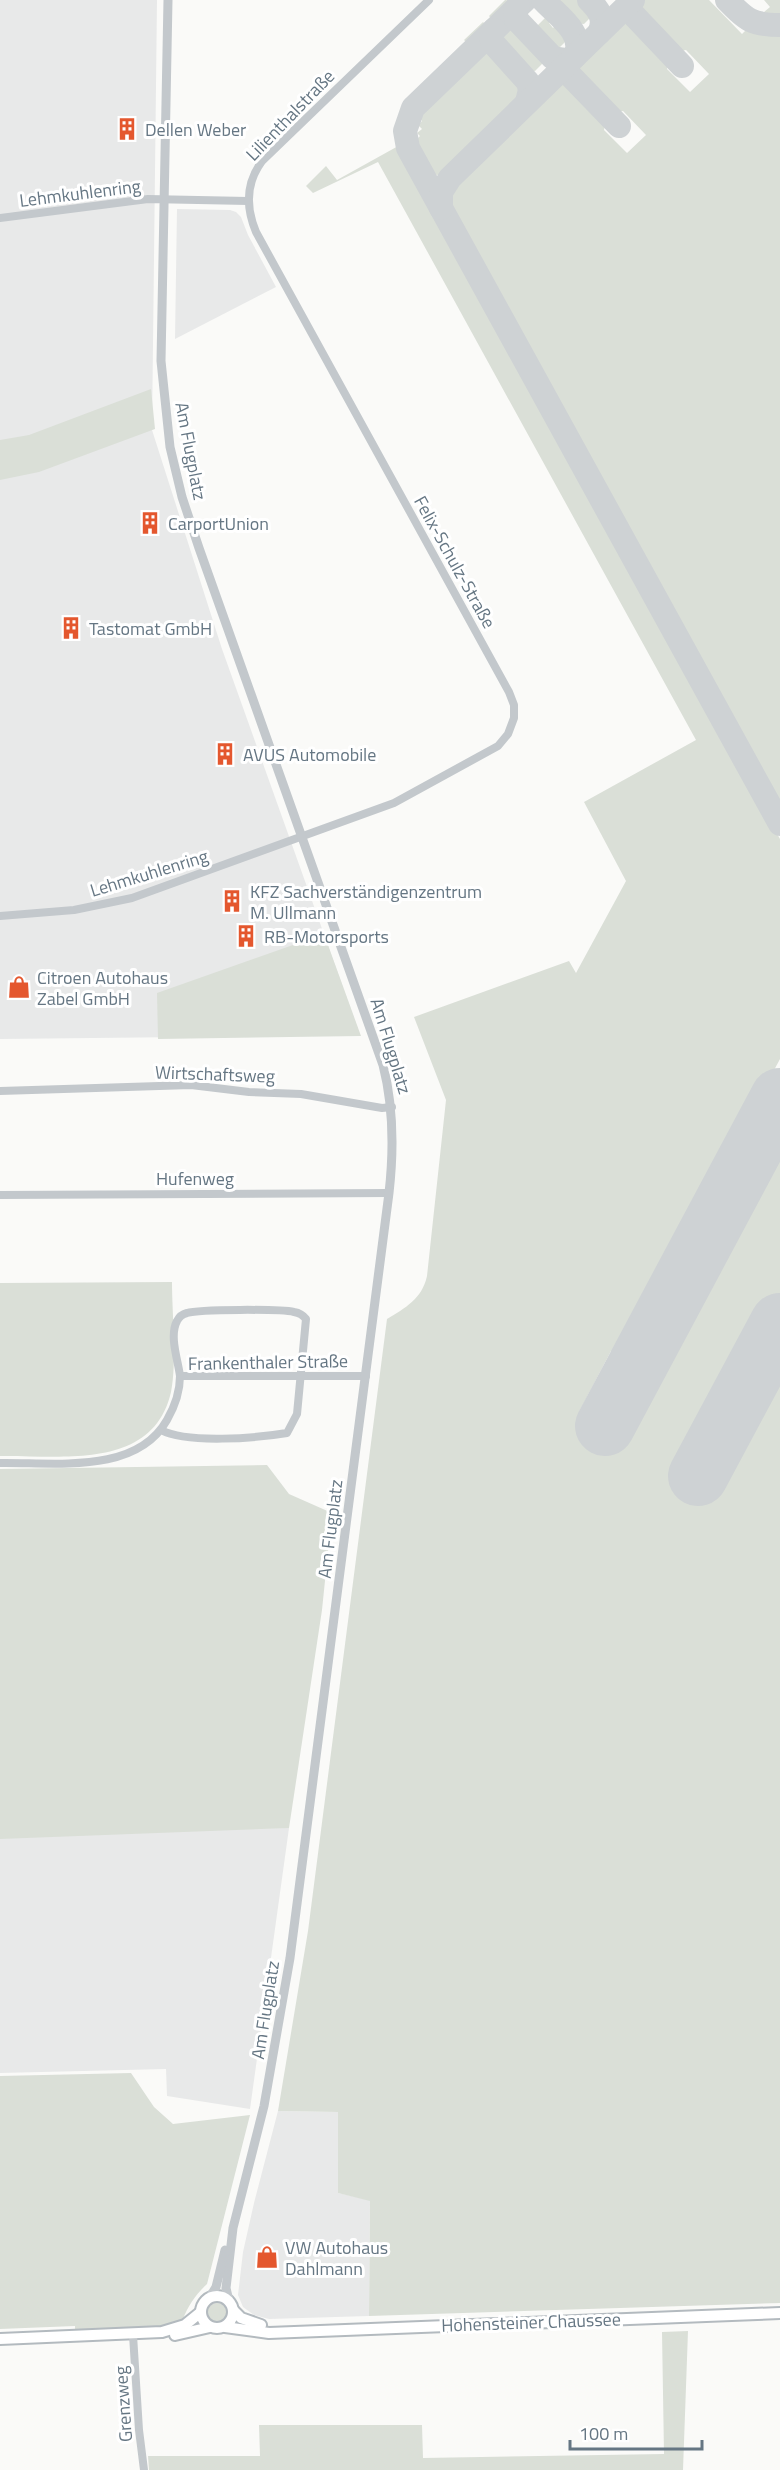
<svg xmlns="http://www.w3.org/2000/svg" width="780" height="2470" font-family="'Titillium Web',sans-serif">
	<rect width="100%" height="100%" fill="#fafaf8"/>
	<g fill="#e8e9e9">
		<polygon points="0,0 157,0 152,430 222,649 360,1035 0,1039"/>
		<polygon points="177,209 230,210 236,212 241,217 248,235 276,287 175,339"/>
		<polygon points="289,1828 250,2109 167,2096 166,2069 0,2073 0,1830"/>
		<polygon points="278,2111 338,2112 338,2193 370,2200 369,2316 269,2319 254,2315 243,2307 238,2295 243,2252 254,2203"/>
	</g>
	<g fill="#dadfd7">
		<polygon points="505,0 515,1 494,22 489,16"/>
		<polygon points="552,0 580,0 589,10 589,19 584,24 575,23"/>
		<polygon points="644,0 709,0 742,34 746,30 780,30 780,810 449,206 449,197 455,183 560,81 569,82 606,120 604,130 627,153 646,135 623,111 613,113 577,75 576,66 623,20 632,21 669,59 667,69 690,92 709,74 686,50 676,52 640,14 639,5"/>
		<polygon points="764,0 780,0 780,19 778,14 767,14 764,12 770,7"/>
		<polygon points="548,15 552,19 549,23 553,28 557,24 565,33 566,41 560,47 551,47 543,38 546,35 542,30 538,33 534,29"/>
		<polygon points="483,22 488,27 462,53 458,49 466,42 464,40"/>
		<polygon points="513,26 541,56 544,62 535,71 527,70 499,40 500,32 505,27"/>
		<path d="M489,49C502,63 524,78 520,98L445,173L437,175L430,173L415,150L420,148L416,140L420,136L417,133L422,129L418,125L422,121L419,117L422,114L419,110L481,50Z"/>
		<path d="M400,145L780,839V1059L621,1356L611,1351L579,1412L631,1439L659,1386L650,1381L780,1138V2303L369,2316L370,2201L338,2193V2112L278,2111L308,1931L387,1319C405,1308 422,1299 427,1276L446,1100L414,1017L569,961L576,973L626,881L584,802L696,740L378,162L313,193L306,186L326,166L337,180Z"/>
		<polygon points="151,389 155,429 39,472 0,480 0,440 29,435"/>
		<polygon points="324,934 361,1036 158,1039 157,993"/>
		<path d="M172,1282C172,1313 177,1363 171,1392C153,1471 61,1455 0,1456V1283Z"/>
		<polygon points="267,1465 289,1494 332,1513 322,1610 289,1828 0,1839 0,1469"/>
		<path d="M131,2073L154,2107L173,2124L250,2115L207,2284C196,2294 188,2306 183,2319L184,2322L171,2327L75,2332V2326L0,2329V2076Z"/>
		<circle cx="217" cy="2313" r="10"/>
		<polygon points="688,2331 683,2470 149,2470 148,2456 260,2456 259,2425 422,2425 423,2458 664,2454 662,2332"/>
	</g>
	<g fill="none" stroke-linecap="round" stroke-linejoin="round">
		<g stroke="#ced2d4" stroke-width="24">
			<polyline points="525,0 413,108 405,131 408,148 780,824"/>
			<path d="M543,0C557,15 586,34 575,56"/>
			<path d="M589,0C599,10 606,19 599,33"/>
			<path d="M727,0C746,20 752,25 780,25"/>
			<polyline points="518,6 515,12 516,19 553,58 566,60 574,57"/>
			<polyline points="626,7 682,66"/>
			<polyline points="494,30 491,35 492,42 528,82 530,90 527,102"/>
			<polyline points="563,68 619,126"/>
			<polyline points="441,208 441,192 450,178 633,0"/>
		</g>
		<g stroke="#ced2d4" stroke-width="60">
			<polyline points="605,1426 780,1098"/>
			<polyline points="698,1476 780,1323"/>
		</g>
		<g stroke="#b3babf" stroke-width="14">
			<g id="secondary">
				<circle cx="217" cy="2312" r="16"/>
				<polyline points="233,2310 241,2318 261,2325"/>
				<polyline points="225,2327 269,2333 780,2313"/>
				<polyline points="175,2335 210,2327"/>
				<polyline points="0,2339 162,2332 185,2325 201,2312"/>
			</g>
		</g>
		<g stroke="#c3c8cc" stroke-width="8">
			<polyline points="0,218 148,199 248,201"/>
			<path d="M0,916L74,910L132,898L394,803L498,746L508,734L514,718V705L509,692L256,232C246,208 245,184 262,161L429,0"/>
			<polyline points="0,1091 191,1085 249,1092 301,1094 382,1108 392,1107"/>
			<polyline points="0,1195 389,1193"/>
			<path d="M161,1430C187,1444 257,1438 287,1433L297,1414L306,1319C303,1315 300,1313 294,1312C281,1309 199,1309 187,1313C183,1314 179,1317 177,1321C169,1336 178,1360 180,1376"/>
			<path d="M0,1463C54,1462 136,1475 167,1420C175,1406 180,1392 180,1376H366"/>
			<polyline points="133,2335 139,2430 144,2470"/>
		</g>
		<g stroke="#c3c8cc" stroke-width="9">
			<path d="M168,0L161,361L170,447L182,497L199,548L383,1065C394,1108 394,1149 389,1193L290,1958L264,2106L233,2228L226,2288L229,2301"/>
			<polyline points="210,2297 216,2287 225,2250"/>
		</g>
		<use href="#secondary" stroke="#fff" stroke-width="10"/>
	</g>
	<defs>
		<g id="building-bare" transform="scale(1.8)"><path d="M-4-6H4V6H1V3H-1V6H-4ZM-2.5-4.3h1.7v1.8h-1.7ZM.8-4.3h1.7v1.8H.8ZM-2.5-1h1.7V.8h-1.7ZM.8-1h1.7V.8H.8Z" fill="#e4572e" stroke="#fff" stroke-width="2.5" paint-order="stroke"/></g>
		<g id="shop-bare" transform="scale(1.8)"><path d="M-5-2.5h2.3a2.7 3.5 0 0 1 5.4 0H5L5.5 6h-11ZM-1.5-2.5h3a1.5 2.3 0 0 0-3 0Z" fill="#e4572e" stroke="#fff" stroke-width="2.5" paint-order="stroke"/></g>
	</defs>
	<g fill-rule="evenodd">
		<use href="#building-bare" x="127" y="129"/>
		<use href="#building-bare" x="150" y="523"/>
		<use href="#building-bare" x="71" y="628"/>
		<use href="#building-bare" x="225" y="754"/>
		<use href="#building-bare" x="232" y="901"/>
		<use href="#building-bare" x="246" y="936"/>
		<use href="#shop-bare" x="19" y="987"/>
		<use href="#shop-bare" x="267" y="2257"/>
	</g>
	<g text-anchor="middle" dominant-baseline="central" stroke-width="6" stroke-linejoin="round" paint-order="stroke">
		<g font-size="18" fill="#657683" stroke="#fff">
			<text transform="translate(290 115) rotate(-46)">Lilienthalstraße</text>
			<text transform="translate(80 193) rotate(-7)">Lehmkuhlenring</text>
			<text transform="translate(191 451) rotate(79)">Am Flugplatz</text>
			<text transform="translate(455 562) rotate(61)">Felix-Schulz-Straße</text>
			<text transform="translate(149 873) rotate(-17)">Lehmkuhlenring</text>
			<text transform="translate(391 1046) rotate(73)">Am Flugplatz</text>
			<text transform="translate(215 1074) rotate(2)">Wirtschaftsweg</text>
			<text x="195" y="1178">Hufenweg</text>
			<text transform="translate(268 1362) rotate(-1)">Frankenthaler Straße</text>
			<text transform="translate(330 1529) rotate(-83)">Am Flugplatz</text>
			<text transform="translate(265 2010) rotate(-81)">Am Flugplatz</text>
			<text transform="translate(531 2322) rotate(-2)">Hohensteiner Chaussee</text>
			<text transform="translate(123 2404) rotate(-94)">Grenzweg</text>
		</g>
		<g font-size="18" fill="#657683" stroke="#fff" text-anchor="start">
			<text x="145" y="129">Dellen Weber</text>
			<text x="168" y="523">CarportUnion</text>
			<text x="89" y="628">Tastomat GmbH</text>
			<text x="243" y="754">AVUS Automobile</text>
			<text x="250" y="891">KFZ Sachverständigenzentrum<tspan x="250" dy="21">M. Ullmann</tspan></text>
			<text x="264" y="936">RB-Motorsports</text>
			<text x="37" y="977">Citroen Autohaus<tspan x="37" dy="21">Zabel GmbH</tspan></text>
			<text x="285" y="2247">VW Autohaus<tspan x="285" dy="21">Dahlmann</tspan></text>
		</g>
	</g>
	<path d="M570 2440v9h132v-9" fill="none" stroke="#657683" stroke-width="3"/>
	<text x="579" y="2440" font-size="18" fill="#657683" stroke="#ffffff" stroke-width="4.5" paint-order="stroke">100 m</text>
</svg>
